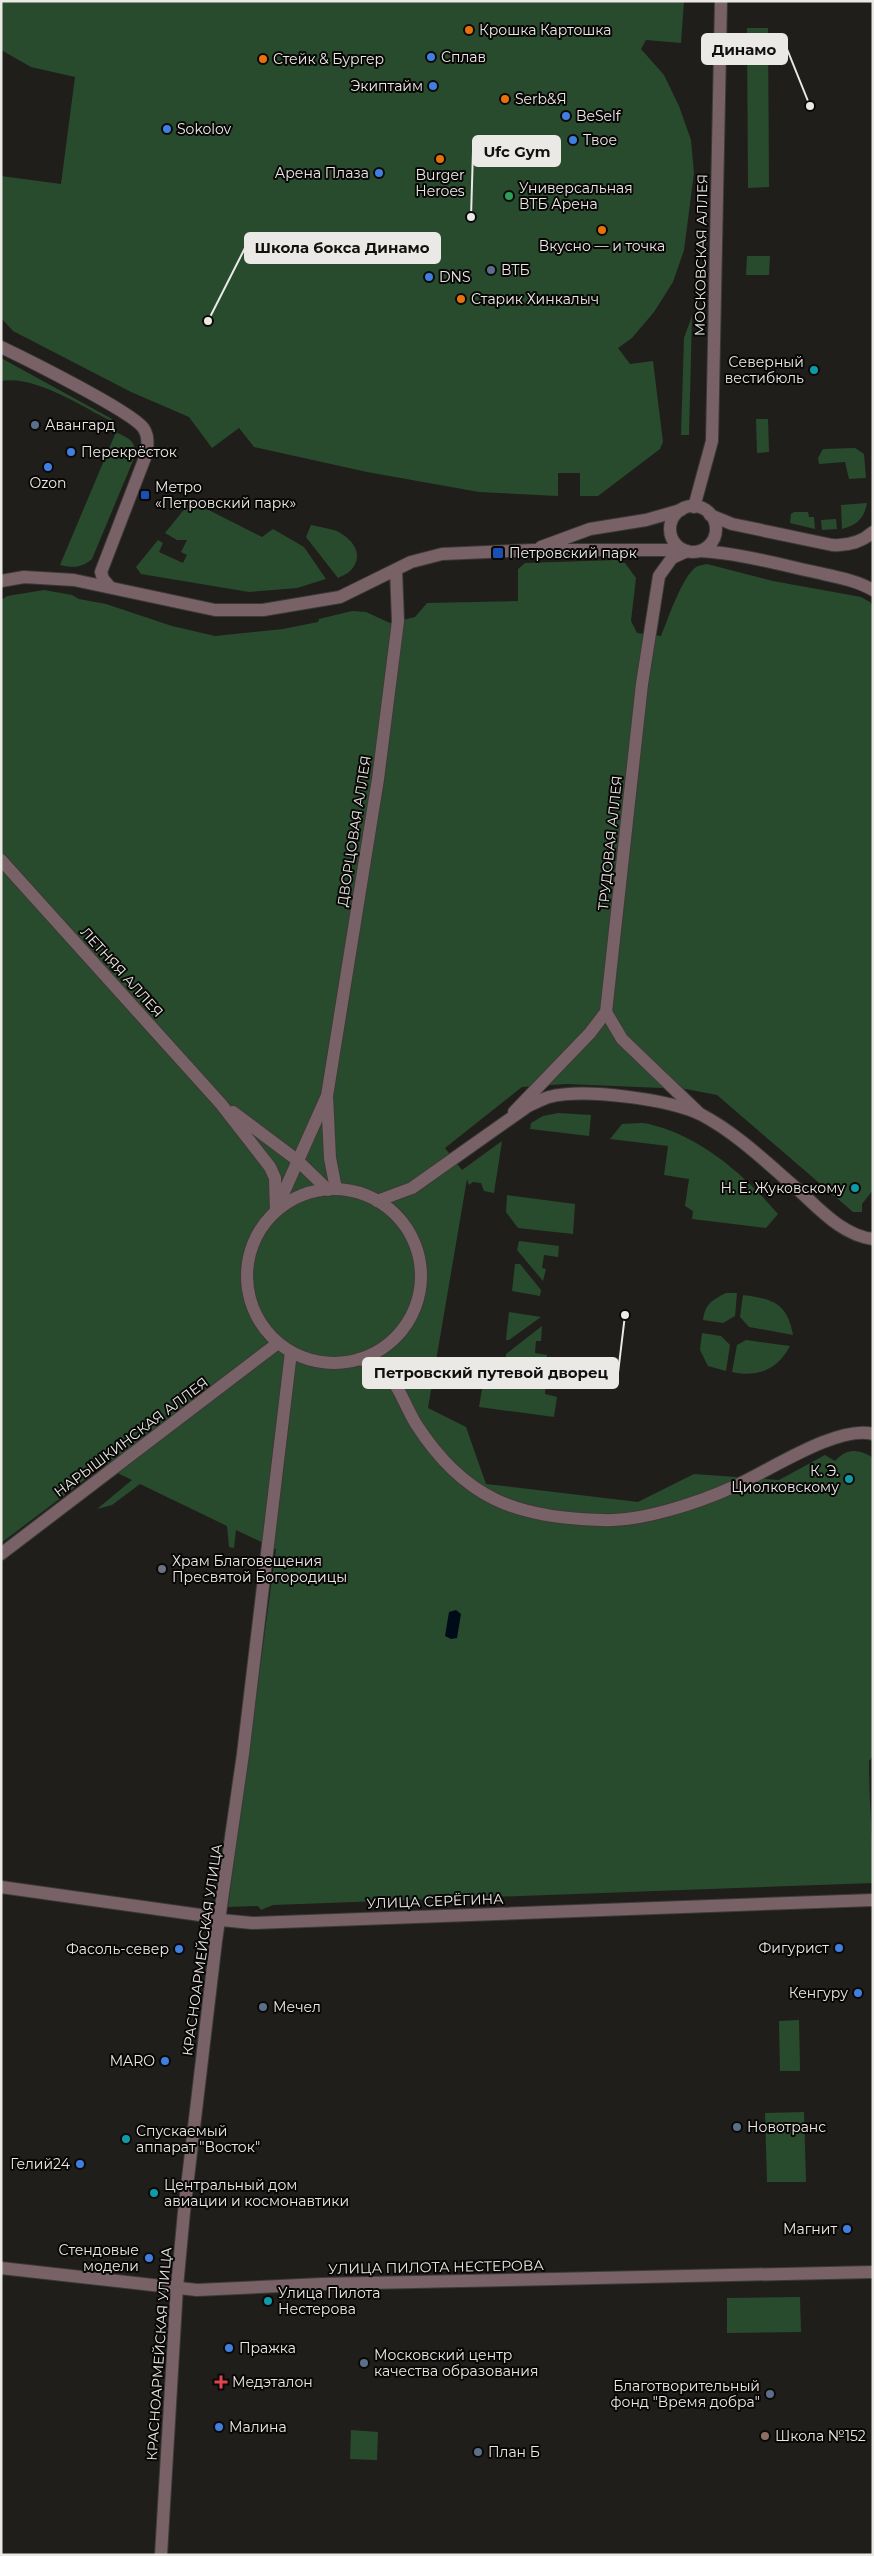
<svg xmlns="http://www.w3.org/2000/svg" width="874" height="2556" font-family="Montserrat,sans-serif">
	<rect width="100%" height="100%" fill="#201e1a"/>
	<g fill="#284b2d">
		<polygon points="1,1 684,1 681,43 646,40 641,49 664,75 679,106 691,140 694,173 684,250 673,282 654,312 632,338 618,348 630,364 653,361 663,442 660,449 598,496 580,496 580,473 558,473 558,496 479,492 367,472 254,447 239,428 212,448 189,417 131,392 13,331 1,318 1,176 61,184 75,77 31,67 1,50"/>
		<polygon points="747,28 768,28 769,187 748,188"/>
		<polygon points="747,256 770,256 769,275 746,275"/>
		<polygon points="692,316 689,435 681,435 684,338"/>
		<path d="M1,358L112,419L111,421C81,406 35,375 1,381Z"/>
		<polygon points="756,419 768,419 769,452 757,453"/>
		<path d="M116,432C129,439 136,440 135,456L92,559C82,568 72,568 60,565Z"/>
		<polygon points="855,448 864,454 866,478 849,479 845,462 819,464 818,458 823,449"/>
		<polygon points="191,501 262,537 273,529 304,547 326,579 297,588 249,592 141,574 136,567 158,540 163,543 159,552 183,563 187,555 181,552 187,540 177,540 165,533"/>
		<path d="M867,503C864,519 857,525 842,529L841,505Z"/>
		<polygon points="794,512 808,512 809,517 814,517 815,529 790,523 791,514"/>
		<polygon points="836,519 837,529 822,530 821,520"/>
		<path d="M311,525C319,527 327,528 334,530C348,535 364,551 354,566C351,572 344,575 338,578L306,537Z"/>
		<path d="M616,560L625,563L636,578L631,621L637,633L661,636C668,619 682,577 696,567C700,565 703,565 707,564L773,581L861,597L870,602L873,607V1190L862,1204V1212H853L717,1095L686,1089L566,1084L522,1087L445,1148L462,1170L502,1141L494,1193L484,1191L481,1183L473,1182L469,1185L467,1179L428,1408L466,1427L486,1484L638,1502L694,1474L779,1480L825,1455L835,1461C847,1448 858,1449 872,1457L873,1756L869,1761C869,1802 873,1841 873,1883L273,1905L261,1910L258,1906L228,1907L276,1549L236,1530L234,1548L229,1547L227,1526L140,1484L112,1505L97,1509L132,1480L103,1466L1,1543V600L7,596L44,590L72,595L79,599L106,604L172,626L215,636L283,629L318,622L319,619L352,611L366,612L390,623L415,617L427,603L518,601V569L525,563Z"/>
		<polygon points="558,1113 591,1115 589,1136 530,1129 531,1123 543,1116"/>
		<path d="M622,1124C630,1124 641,1122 649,1124C700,1136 745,1175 778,1214L766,1228L692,1219L693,1211L685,1206L689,1179L664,1175L668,1146L610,1139Z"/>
		<polygon points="507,1195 575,1204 573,1234 518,1228 506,1212"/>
		<polygon points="519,1241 559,1246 558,1257 544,1255 542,1268 546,1269 543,1281 517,1250"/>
		<polygon points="515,1264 520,1264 541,1290 540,1296 512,1291"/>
		<path d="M726,1293H737L735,1316L723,1323L703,1320C705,1304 712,1300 726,1293Z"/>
		<path d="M743,1295C773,1299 787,1303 793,1335L749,1327L740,1317Z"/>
		<polygon points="509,1312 541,1317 509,1340 506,1340"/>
		<polygon points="542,1326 541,1341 536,1341 535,1353 547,1355 545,1367 506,1362 506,1354"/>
		<polygon points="702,1333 721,1336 730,1345 726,1371 708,1366 700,1350"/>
		<path d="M746,1340L790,1346C778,1369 758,1378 732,1372L737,1345Z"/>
		<polygon points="502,1374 546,1381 545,1394 557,1397 554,1417 479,1407 482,1389"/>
		<polygon points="799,2020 800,2071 780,2071 779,2021"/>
		<polygon points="804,2112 806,2182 767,2182 765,2113"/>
		<polygon points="800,2297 801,2332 727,2333 727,2298"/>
		<polygon points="351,2430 378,2432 377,2460 350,2459"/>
	</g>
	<polygon fill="#000b19" points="456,1610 461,1614 457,1638 451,1639 445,1636 449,1612"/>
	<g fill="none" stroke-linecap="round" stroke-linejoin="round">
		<g stroke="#3c3a37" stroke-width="14">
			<g id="minor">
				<polyline points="694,507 712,441 721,1"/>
				<polyline points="1,860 221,1104 270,1167 275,1178 276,1211"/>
				<polyline points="606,1012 622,1039 699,1113"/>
				<polyline points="233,1112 297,1160 328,1190"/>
				<polyline points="514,1112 590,1033 606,1012 642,684 659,576 672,558 687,551"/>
				<polyline points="336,1189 330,1158 327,1096 378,779 398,621 396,570"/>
				<polyline points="279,1203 326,1098"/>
				<polyline points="1,2268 197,2290 321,2284 873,2272"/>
			</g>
		</g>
		<g stroke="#3c3a37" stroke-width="14">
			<g id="tertiary">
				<path d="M1,347C24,358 135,413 144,429C149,437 148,446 146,455L101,572L103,579L109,586"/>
				<circle cx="693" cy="529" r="23"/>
				<path d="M710,515L732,524L832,545C848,546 861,543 873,532"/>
				<polyline points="541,547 590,529 646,520 681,510"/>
				<path d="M700,551C737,553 774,563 810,571C831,576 854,579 873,590"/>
				<polyline points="1,581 24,577 74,580 215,610 263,610 340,597 411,562 442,554 534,550 684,550"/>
				<circle cx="334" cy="1276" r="87"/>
				<path d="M377,1201L412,1188L528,1106C535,1103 542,1099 549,1097C584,1088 669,1099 702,1115C736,1133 766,1162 795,1187C818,1207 841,1235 873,1239"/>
				<path d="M359,1359C396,1367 399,1396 416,1424C464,1499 517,1518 602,1520C640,1522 698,1503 733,1487C767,1472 838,1424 873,1434"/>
				<polyline points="1,1554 278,1343"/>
				<polyline points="1,1887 200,1915 221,1920 252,1923 873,1900"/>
				<polyline points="161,2555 177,2287 184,2212 216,1941 243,1754 291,1352"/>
			</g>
		</g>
		<use href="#minor" stroke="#796267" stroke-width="12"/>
		<use href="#tertiary" stroke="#796267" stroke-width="12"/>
	</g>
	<g fill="#e8710a" stroke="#090807" stroke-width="2">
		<circle cx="469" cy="30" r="5"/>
		<circle cx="263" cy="59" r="5"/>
		<circle cx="505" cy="99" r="5"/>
		<circle cx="440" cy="159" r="5"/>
		<circle cx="602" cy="230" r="5"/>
		<circle cx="461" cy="299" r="5"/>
	</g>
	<g fill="#3f7fe0" stroke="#090807" stroke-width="2">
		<circle cx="431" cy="57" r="5"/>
		<circle cx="433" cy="86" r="5"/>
		<circle cx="566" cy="116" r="5"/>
		<circle cx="167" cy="129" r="5"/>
		<circle cx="573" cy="140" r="5"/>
		<circle cx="379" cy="173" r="5"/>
		<circle cx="429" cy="277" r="5"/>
		<circle cx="71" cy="452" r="5"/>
		<circle cx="48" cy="467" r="5"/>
		<circle cx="839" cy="1948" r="5"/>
		<circle cx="179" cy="1949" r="5"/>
		<circle cx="858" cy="1993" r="5"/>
		<circle cx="165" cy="2061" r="5"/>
		<circle cx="80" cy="2164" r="5"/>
		<circle cx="847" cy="2229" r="5"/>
		<circle cx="149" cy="2258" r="5"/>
		<circle cx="229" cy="2348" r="5"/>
		<circle cx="219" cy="2427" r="5"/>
	</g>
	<circle fill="#2e9e5b" stroke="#090807" stroke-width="2" cx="509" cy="196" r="5"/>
	<g fill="#5c6f8a" stroke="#090807" stroke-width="2">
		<circle cx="491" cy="270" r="5"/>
		<circle cx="35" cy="425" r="5"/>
		<circle cx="263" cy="2007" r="5"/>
		<circle cx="737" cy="2127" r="5"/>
		<circle cx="364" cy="2363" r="5"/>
		<circle cx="770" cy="2394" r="5"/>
		<circle cx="478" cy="2452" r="5"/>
	</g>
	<g fill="#0f9aa8" stroke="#090807" stroke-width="2">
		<circle cx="814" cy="370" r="5"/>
		<circle cx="855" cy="1188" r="5"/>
		<circle cx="849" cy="1479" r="5"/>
		<circle cx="126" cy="2139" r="5"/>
		<circle cx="154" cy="2193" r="5"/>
		<circle cx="268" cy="2301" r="5"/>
	</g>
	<g fill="#1a4fb4" stroke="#090807" stroke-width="2">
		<rect x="140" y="490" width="10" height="10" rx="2.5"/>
		<rect x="492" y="547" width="12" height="12" rx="2.5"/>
	</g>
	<circle fill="#6b7280" stroke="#090807" stroke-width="2" cx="162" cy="1569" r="5"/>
	<path fill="#e0444e" stroke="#090807" stroke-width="2" d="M218.5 2374.5h5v5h5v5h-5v5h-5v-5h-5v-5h5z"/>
	<circle fill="#8d6e63" stroke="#090807" stroke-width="2" cx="765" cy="2436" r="5"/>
	<g text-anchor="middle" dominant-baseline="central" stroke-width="4" stroke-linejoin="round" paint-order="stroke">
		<g font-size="14" fill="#eae9e6" stroke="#090807" text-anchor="start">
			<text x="479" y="30">Крошка Картошка</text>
			<text x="441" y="57">Сплав</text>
			<text x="273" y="59">Стейк &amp; Бургер</text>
			<text x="423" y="86" text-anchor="end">Экиптайм</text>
			<text x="515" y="99">Serb&amp;Я</text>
			<text x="576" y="116">BeSelf</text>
			<text x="177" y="129">Sokolov</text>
			<text x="583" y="140">Твое</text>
			<text x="369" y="173" text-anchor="end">Арена Плаза</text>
			<text x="440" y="175" text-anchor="middle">Burger<tspan x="440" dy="16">Heroes</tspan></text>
			<text x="519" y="188">Универсальная<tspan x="519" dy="16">ВТБ Арена</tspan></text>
			<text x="602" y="246" text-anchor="middle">Вкусно — и точка</text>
			<text x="501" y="270">ВТБ</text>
			<text x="439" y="277">DNS</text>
			<text x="471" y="299">Старик Хинкалыч</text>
			<text x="804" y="362" text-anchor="end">Cеверный<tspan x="804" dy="16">вестибюль</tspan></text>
			<text x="45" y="425">Авангард</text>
			<text x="81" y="452">Перекрёсток</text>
			<text x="48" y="483" text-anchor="middle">Ozon</text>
			<text x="155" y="487">Метро<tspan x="155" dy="16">«Петровский парк»</tspan></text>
			<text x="509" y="553">Петровский парк</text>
			<text x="845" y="1188" text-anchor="end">Н. Е. Жуковскому</text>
			<text x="839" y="1471" text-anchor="end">К. Э.<tspan x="839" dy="16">Циолковскому</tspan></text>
			<text x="172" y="1561">Храм Благовещения<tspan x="172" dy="16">Пресвятой Богородицы</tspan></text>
			<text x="829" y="1948" text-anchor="end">Фигурист</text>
			<text x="169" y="1949" text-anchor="end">Фасоль-север</text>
			<text x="848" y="1993" text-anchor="end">Кенгуру</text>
			<text x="273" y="2007">Мечел</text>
			<text x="155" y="2061" text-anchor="end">MARO</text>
			<text x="747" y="2127">Новотранс</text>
			<text x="136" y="2131">Спускаемый<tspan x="136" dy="16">аппарат "Восток"</tspan></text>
			<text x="70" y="2164" text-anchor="end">Гелий24</text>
			<text x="164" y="2185">Центральный дом<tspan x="164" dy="16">авиации и космонавтики</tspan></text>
			<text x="837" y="2229" text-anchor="end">Магнит</text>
			<text x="139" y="2250" text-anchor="end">Стендовые<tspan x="139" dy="16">модели</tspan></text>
			<text x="278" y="2293">Улица Пилота<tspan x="278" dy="16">Нестерова</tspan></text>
			<text x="239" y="2348">Пражка</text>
			<text x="374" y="2355">Московский центр<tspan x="374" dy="16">качества образования</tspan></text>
			<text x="232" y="2382">Медэталон</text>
			<text x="760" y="2386" text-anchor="end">Благотворительный<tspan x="760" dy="16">фонд "Время добра"</tspan></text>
			<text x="229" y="2427">Малина</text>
			<text x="775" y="2436">Школа №152</text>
			<text x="488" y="2452">План Б</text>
		</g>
		<g font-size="14" fill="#eae9e6" stroke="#090807">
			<text transform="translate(701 255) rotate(-89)">МОСКОВСКАЯ АЛЛЕЯ</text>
			<text transform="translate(354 831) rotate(-81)">ДВОРЦОВАЯ АЛЛЕЯ</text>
			<text transform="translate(610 843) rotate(-84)">ТРУДОВАЯ АЛЛЕЯ</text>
			<text transform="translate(122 972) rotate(48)">ЛЕТНЯЯ АЛЛЕЯ</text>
			<text transform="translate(131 1437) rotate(-37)">НАРЫШКИНСКАЯ АЛЛЕЯ</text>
			<text transform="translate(435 1901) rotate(-2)">УЛИЦА СЕРЁГИНА</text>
			<text transform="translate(202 1950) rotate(-82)">КРАСНОАРМЕЙСКАЯ УЛИЦА</text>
			<text transform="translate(436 2267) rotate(-1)">УЛИЦА ПИЛОТА НЕСТЕРОВА</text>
			<text transform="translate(159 2354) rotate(-86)">КРАСНОАРМЕЙСКАЯ УЛИЦА</text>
		</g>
	</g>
	<path fill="none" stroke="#eae9e6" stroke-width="2" d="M810 106L787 49M471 217L473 151M208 321L245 248M625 1315L618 1373"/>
	<g fill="#eae9e6" stroke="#090807" stroke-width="2">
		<circle cx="810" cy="106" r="5"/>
		<circle cx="471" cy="217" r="5"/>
		<circle cx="208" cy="321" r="5"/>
		<circle cx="625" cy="1315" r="5"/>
	</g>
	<g fill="#eae9e6" stroke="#eae9e6" stroke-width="2">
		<rect x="702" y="34" width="85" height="30" rx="5"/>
		<rect x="473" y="136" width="87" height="30" rx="5"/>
		<rect x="245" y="233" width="195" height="30" rx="5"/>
		<rect x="363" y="1358" width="255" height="30" rx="5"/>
	</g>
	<g font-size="15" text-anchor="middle" font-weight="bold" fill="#111">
		<text x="744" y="55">Динамо</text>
		<text x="517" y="157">Ufc Gym</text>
		<text x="342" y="253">Школа бокса Динамо</text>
		<text x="491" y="1378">Петровский путевой дворец</text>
	</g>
	<rect width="874" height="2556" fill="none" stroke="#eae9e6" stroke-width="5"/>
</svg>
